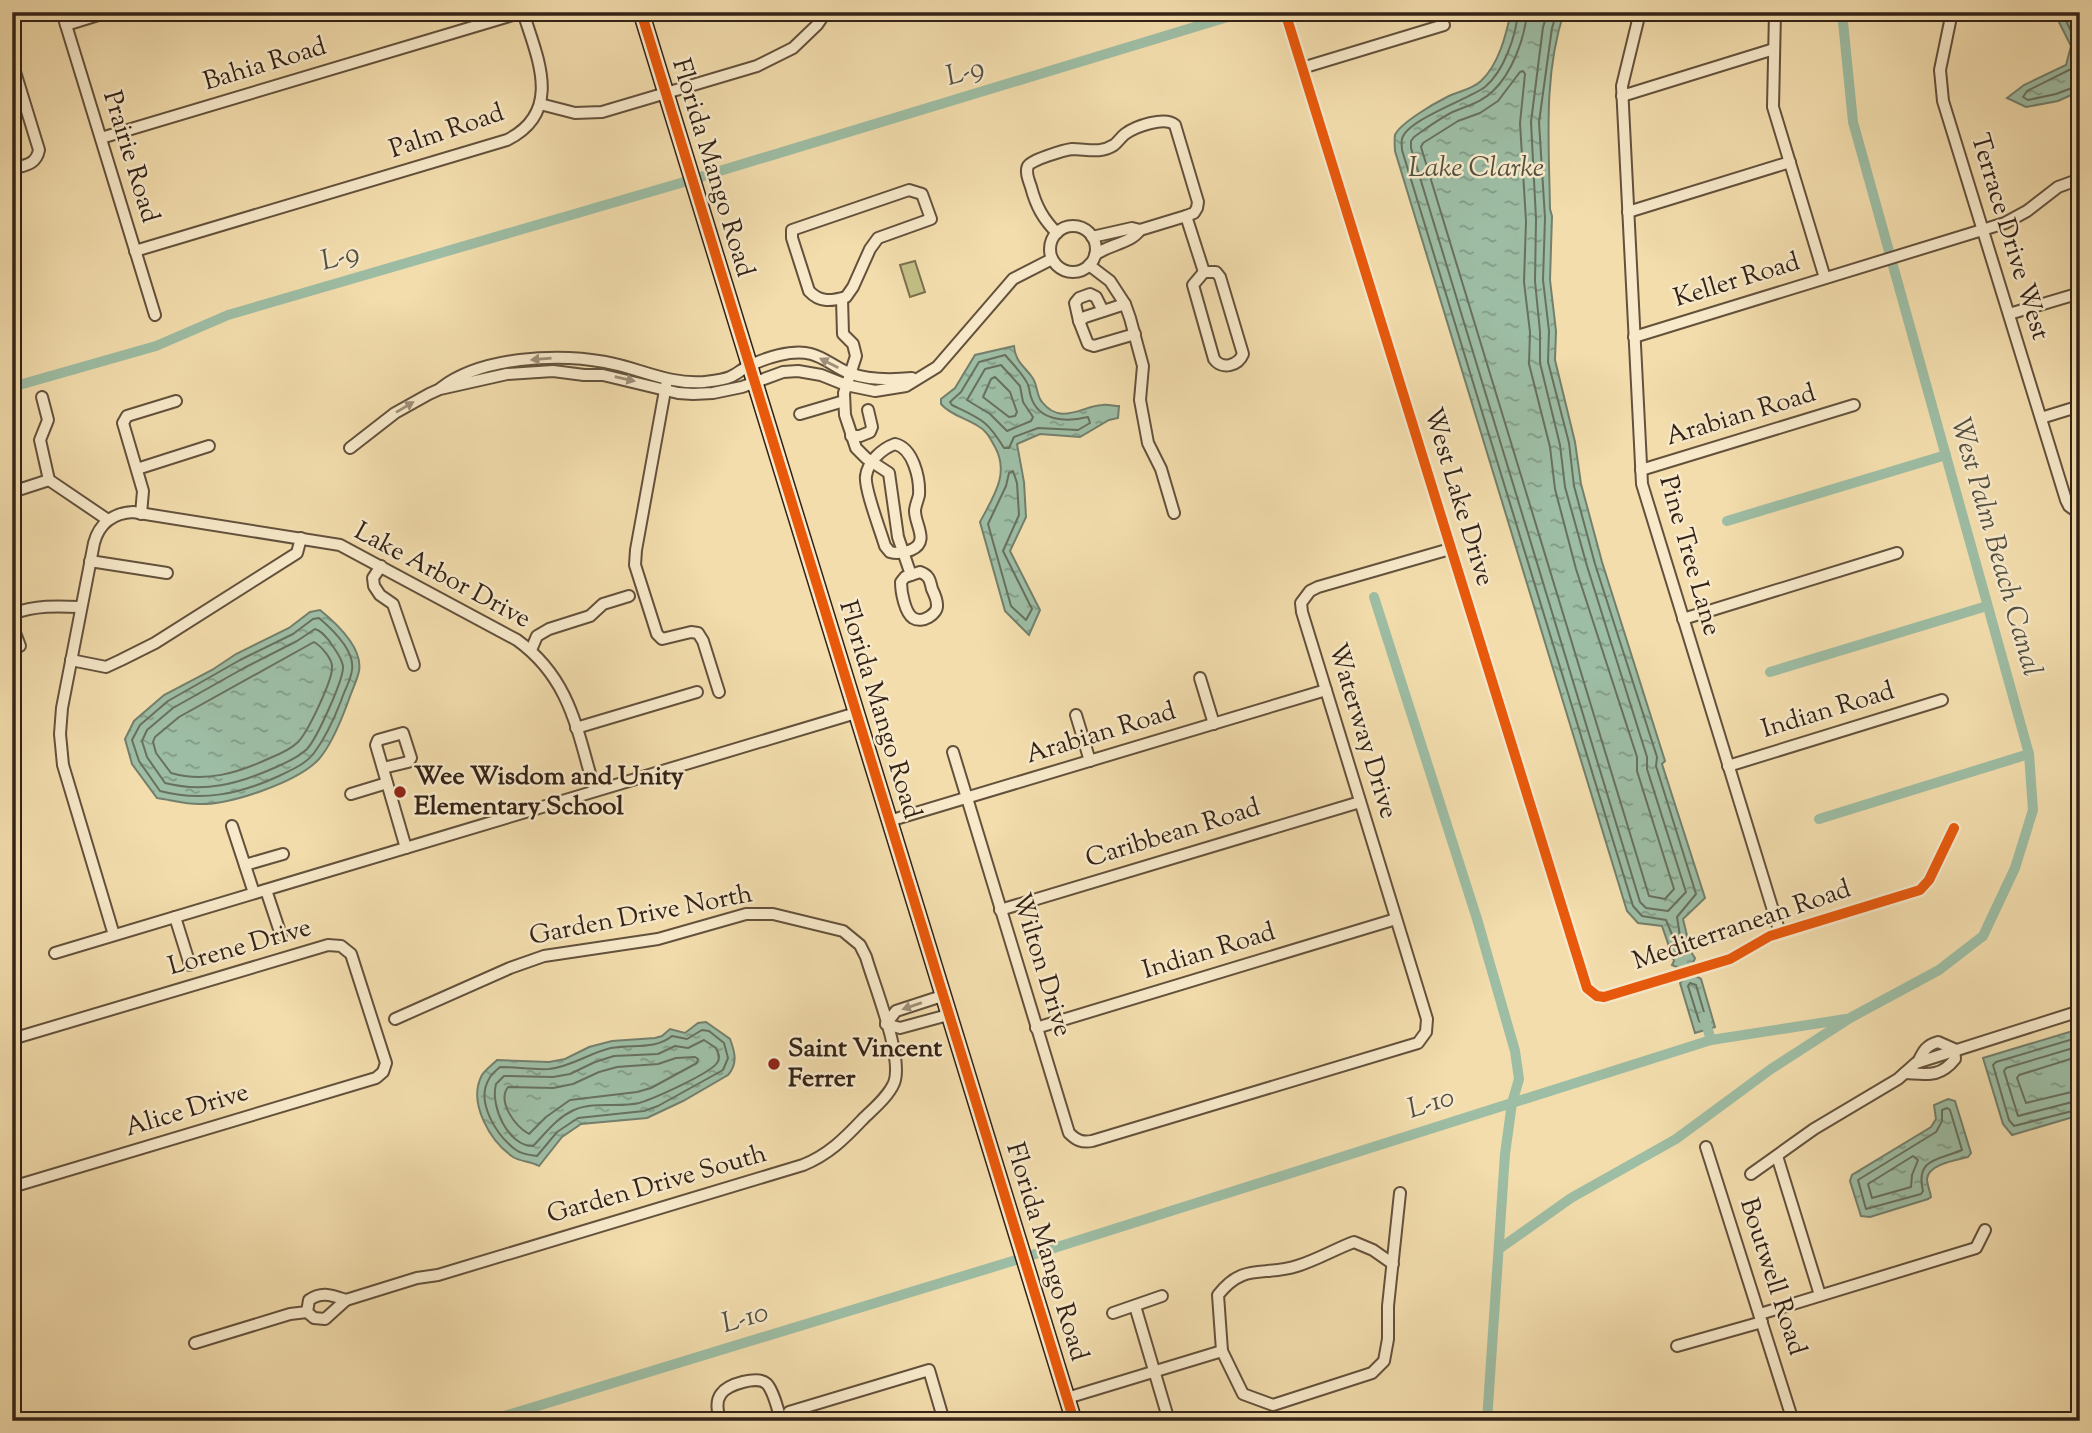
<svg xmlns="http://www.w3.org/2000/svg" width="2092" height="1433" font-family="'Sorts Mill Goudy',serif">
	<defs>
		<pattern id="water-ripples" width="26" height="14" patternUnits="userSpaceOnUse" patternTransform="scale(1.75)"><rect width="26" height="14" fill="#9dbda4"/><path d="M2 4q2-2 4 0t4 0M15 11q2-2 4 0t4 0" fill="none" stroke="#819985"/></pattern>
	</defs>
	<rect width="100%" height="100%" fill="#f3ddad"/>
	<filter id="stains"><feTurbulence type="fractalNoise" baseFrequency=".00286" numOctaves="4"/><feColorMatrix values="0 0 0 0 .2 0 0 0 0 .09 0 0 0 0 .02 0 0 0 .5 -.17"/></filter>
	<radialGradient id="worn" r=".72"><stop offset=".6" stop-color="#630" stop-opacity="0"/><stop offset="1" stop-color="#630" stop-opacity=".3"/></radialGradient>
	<polygon fill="#c2bf85" stroke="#7a704e" stroke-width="2" points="915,261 925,292 910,297 900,265"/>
	<g fill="url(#water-ripples)" stroke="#737f6c" stroke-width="2">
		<path d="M1511,12H1564C1543,76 1549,143 1550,209L1552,216L1550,280L1556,331L1555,360L1575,442L1581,484L1602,562L1665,761L1662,764L1705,898L1683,919L1691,952L1695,958L1693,963L1696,976L1701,979L1715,1027L1695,1033L1680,983L1682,981L1679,968L1672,965L1674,961L1662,926L1638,923L1627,911L1395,151C1395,147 1394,140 1395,135C1400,123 1435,103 1447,97C1459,91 1471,90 1481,81C1499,64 1506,35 1511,12Z"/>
		<polygon points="2054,12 2080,12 2080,91 2058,101 2026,107 2007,98 2024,85 2066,65 2071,46"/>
		<path d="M1014,346C1015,361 1024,366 1032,377C1038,385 1036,395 1042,402C1061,426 1082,406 1102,405C1108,404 1114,406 1119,406L1118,418L1109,420L1080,437L1040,434L1017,444L1024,482L1026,517L1010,551L1040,610L1029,635L1005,611L980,522C993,497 1010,474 995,447C990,438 987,431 978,426C966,418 950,415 941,404V399L955,388L975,355Z"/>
		<path d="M320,610C336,623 363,648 359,671C357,681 351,692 348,702C341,721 332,744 319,759C298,782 230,805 199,804C185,804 171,800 157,798L132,764L125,739L134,721L164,695L212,670L236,654L289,628L310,612Z"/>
		<path d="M706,1022L730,1039C735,1052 738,1064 728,1075L683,1101L647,1118L581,1124L562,1137L539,1166C530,1161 521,1162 513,1157C491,1142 467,1103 482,1075C485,1070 493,1064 497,1060L549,1062L565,1059L589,1047L612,1041L655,1038L662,1036L670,1029L685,1033L698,1023Z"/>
		<polygon points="2076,1030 2080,1030 2080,1115 2012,1135 2003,1124 1983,1058"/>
		<path d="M1948,1099L1955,1101L1971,1153L1968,1157C1957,1160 1928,1164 1927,1179C1927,1184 1930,1191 1931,1197L1928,1199L1870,1217L1861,1216L1850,1181L1852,1175L1931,1127L1936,1119L1934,1105Z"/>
	</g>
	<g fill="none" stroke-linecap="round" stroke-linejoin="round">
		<g stroke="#68705e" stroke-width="2">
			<path d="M1518,12C1516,36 1504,71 1485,87C1469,99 1406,120 1402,139C1401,143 1402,147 1402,150L1633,906L1642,916L1666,920L1673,937L1677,939L1680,936L1677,917L1696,894L1656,766L1657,757L1595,564L1574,486L1569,443L1548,362L1549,331L1543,280L1545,218L1539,122L1552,28L1557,12"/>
			<path d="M1527,12C1525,38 1512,73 1493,91C1482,102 1469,105 1455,111C1441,117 1427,128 1414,137L1411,141V148L1640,902L1646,908L1668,911L1686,892L1647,769V757L1587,566L1565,487L1560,445L1540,363V332L1535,281L1536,219L1531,122L1543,27L1548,12"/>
			<polyline points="2062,12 2077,44 2073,68 2027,91 2023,97 2028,100 2056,94 2080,85"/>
			<polygon points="1520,72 1523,71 1525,74 1520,123 1526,221 1524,282 1530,332 1529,364 1550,447 1555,489 1576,569 1637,757 1637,771 1674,889 1665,899 1649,896 1421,147 1423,143 1458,121 1480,113 1498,101"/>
			<path d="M1005,355C1012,363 1021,372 1026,381C1030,386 1029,392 1031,397C1039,422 1067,422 1088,417L1090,423L1078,430L1038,428L1014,437L1009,448H1004C987,420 981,419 952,405L950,402L961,392L979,362Z"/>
			<polygon points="1001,365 1020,386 1023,402 1033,417 1031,421 1007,431 990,414 967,400 985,369"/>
			<polygon points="995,377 1010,392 1017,412 1015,416 1009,417 983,397 991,379"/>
			<polygon points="1013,471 1017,483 1019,515 1003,551 1032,609 1026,620 1011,606 988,524 1006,486 1009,473"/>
			<path d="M319,618C332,629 355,651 352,670C351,680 344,691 341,701C334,719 326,737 314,753C306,764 291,770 279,776C240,794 202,802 160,791L139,761L132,740L140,725L168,701L240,660L293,634L313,619Z"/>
			<path d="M315,629C322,631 325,636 330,642C335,650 341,656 343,666C344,679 317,738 307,749C298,758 285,763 274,768C238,784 204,793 165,783L147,757L142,741L147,730L173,708L244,668L297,641Z"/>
			<path d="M314,642C321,646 333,659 332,668C332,681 308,732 298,742C291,749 280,754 270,758C238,773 205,783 171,773L156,753L153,742L155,737L179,717Z"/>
			<polygon points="1690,983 1696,985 1706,1019 1703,1023 1699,1021 1688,986"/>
			<path d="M702,1030L709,1031L724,1043L728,1058L723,1070L658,1106L644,1111L578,1118L557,1132L537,1156C530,1155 523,1155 516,1150C497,1136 475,1102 489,1079C491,1074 497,1070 500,1067C516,1067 533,1070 549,1069C571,1067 589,1053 611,1048C632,1044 655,1050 672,1036L687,1039Z"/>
			<polyline points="2080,1037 1996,1062 1993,1065 2009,1120 2014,1126 2080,1109"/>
			<path d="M704,1040L716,1048C718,1052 721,1058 717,1063C709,1074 653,1099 639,1103C619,1108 594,1101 574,1110C556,1118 546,1133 533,1146C508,1146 490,1106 496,1084L504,1076L553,1077L570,1074L595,1062L614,1056L658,1054L675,1046L688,1048Z"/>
			<polyline points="2080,1046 2006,1068 2004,1071 2018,1116 2080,1100"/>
			<polyline points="2080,1056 2019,1075 2017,1078 2026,1103 2080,1090"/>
			<path d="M695,1057L698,1059L697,1063L651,1088L637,1092L570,1100L546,1117L529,1134C515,1126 497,1102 508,1087L553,1088L573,1084L599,1072L617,1067L658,1064L676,1058Z"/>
			<path d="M1947,1108L1950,1110L1962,1150C1939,1160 1915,1158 1923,1191L1921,1194L1866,1209L1858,1180L1936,1132L1942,1121V1110Z"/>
			<polygon points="1913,1156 1918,1160 1912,1175 1911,1187 1872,1198 1868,1184"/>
		</g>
		<g stroke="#9dbda4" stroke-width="10">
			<polyline points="700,177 1244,12"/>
			<polyline points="12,387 156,346 228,315 684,182"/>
			<polyline points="1727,521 1946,455"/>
			<polyline points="1374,597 1477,919 1515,1051 1519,1079 1512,1103 1505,1154 1487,1421"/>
			<polyline points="1770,672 1987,606"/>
			<polyline points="1819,819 2029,754"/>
			<polyline points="1704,1017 1711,1040"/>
			<polyline points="1499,1249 1571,1198 1676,1139 1771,1069 1850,1018 1939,970 1983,936 2015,868 2033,810 2029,754 1853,122 1842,12"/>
			<polyline points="1032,1255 1711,1040 1846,1019"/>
			<polyline points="488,1421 1016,1260"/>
		</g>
		<g stroke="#63513c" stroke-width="14">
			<g id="street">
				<polyline points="62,12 155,315"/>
				<polyline points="1285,12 1587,988 1597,996 1604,997 1730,959 1770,936 1920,890 1929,880 1954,828"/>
				<polyline points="1640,12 1622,86 1642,484 1780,933"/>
				<polyline points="1775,12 1773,107 1825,278"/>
				<polyline points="1952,12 1940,70 1943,101 2066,500 2069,506 2080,514"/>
				<polyline points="66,25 108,12"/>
				<path d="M12,62L39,150C36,165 25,165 12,169"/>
				<polyline points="1302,68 1444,25"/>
				<polyline points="1622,96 1774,49"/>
				<polyline points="540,104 575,113 602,112 757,66 793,48 817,25 826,12"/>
				<path d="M101,138L523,12C537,57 564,112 507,140L135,251"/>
				<path d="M909,190L922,194L931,219L878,238L870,249L853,287L846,297C832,301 820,303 809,291L792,238V230Z"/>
				<polyline points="1628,212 1790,162"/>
				<polyline points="1186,216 1204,272"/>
				<circle cx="1073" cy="249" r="23"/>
				<path d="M1057,233C1043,219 1036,206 1031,187C1029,181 1025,172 1028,166C1030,160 1065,150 1072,149C1087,149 1100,154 1114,145C1118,142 1121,137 1125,134C1136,126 1165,116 1175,125L1198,202L1197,208L1194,213L1186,216L1140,230L1132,228L1092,237"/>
				<path d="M1095,255C1109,244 1130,244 1140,230"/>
				<polyline points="1089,265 1110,281 1125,304 1130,318 1143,366 1140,400 1148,443 1161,469 1174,513"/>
				<path d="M1204,272H1216L1220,277L1243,354C1238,366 1222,370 1214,359L1193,285Z"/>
				<polyline points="842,299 843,334 853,344 856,356 844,393 845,415 856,448 866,458 889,473 898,537 911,575"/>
				<polyline points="1103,311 1096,297 1090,294 1079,298 1075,303 1079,321 1088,344 1094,346 1135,334"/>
				<polyline points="2009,314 2080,293"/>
				<polyline points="1079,321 1085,317 1125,304"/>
				<polyline points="1634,337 2005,223 2027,211 2058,187 2080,179"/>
				<polyline points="666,385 636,550 635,565 657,634 662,639 691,632 698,633 703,641 719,692"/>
				<path d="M441,388C481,357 557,353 605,362C639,368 669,385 704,382C712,381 723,380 730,377C737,374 742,369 749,366C765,358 792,349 811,354C824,357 836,368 849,373C868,380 892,380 912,378"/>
				<polyline points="42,397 48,420 40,440 49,480"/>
				<polyline points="800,414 844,401"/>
				<polyline points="2041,418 2080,406"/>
				<polyline points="851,436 860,436 870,432 872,427 868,410"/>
				<path d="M895,444C913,448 920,478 919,495C918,500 915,506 915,511C915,525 930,542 911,550C904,553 897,554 890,552L885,546C881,532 864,488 866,476C868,462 881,449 895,444Z"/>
				<polyline points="350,448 395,413 429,394 440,389 507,374 553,371 584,375 603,375 678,393 693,394 713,393 742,387 783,372 798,371 821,375 846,385 875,391 906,386 937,367 1013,279 1052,259"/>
				<polyline points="137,469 209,446"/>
				<polyline points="1641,470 1854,405"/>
				<polyline points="12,492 49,480 108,520"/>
				<polyline points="141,514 143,491 123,423 127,416 176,401"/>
				<polyline points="90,561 167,573"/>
				<polyline points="381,566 373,578 374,586 380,595 393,604 414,665"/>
				<path d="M920,572C929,575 930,580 932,589C934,593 937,599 937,605C938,614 922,624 913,618C905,613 901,592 901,582L905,577Z"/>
				<path d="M12,614C36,605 57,606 81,607"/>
				<polyline points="1683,619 1897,553"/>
				<polyline points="12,625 20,646"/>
				<polyline points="531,650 537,636 549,629 590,616 603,604 629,596"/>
				<polyline points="71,660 106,667 121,660 155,643 297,553 301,538"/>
				<polyline points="1200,678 1214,724"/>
				<polyline points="1076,715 1090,761"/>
				<polyline points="576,728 697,692"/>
				<path d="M953,752L1069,1133C1076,1140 1082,1143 1092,1141L1418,1043L1426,1032L1427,1019L1302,612L1301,603L1310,591L1318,587L1450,549"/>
				<polyline points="1728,766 1942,700"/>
				<path d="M383,768L408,762L411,758L403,733L378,740L376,745C386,779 396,813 406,848"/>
				<polyline points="351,794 387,783"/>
				<polyline points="889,821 1326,690"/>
				<polyline points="232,826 254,893"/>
				<polyline points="245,865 283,854"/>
				<polyline points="266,890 281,935"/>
				<polyline points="1000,910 1360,802"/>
				<polyline points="175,917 190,965"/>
				<path d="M114,935L63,765L60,734L62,708L94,543C99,524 113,513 133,512L340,545L517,640C571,679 577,731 595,791"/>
				<polyline points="55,953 856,713"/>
				<polyline points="886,1024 896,1011 942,996"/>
				<polyline points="886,1024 900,1028 948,1015"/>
				<polyline points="1036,1028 1396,919"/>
				<polyline points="12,1039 328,945 341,946 351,954 386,1063 383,1072 376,1078 12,1187"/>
				<path d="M1905,1073C1927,1074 1940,1078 1955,1059L1954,1049L1938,1042C1926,1045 1923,1052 1918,1062"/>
				<polyline points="1706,1147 1793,1421"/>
				<polyline points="1777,1156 1820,1295"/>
				<polyline points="1751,1174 1814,1129 1898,1079 1916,1063 2080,1011"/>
				<path d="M1393,1264L1373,1250L1354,1242C1335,1249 1317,1260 1297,1266C1262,1277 1244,1262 1218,1295L1222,1351L1243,1394L1273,1405L1372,1373L1384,1361L1388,1339V1306L1400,1193"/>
				<path d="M346,1300L417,1278L438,1275L803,1165C828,1155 844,1139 862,1120C873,1109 888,1097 894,1083C904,1058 874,985 866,957L860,945L843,931L773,914H746L658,939L544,956L510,968L395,1019"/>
				<polyline points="1135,1306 1169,1421"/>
				<polyline points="1113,1313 1162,1296"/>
				<polyline points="1760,1314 1976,1248 1985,1230"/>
				<path d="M195,1343L290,1314L307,1312L314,1318L325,1319L346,1300C331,1295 322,1291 309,1300L307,1312"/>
				<polyline points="1677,1346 1762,1322"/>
				<polyline points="1067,1398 1222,1351"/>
				<polyline points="789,1412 929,1370 944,1421"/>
				<path d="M720,1421C718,1412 715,1402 721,1394C728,1384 758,1375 767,1384C774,1392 778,1410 781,1421"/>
			</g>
		</g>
		<g stroke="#332217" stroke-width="18">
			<polyline id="secondary" points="641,12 1074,1421"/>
		</g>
		<use href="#street" stroke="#f7e9ca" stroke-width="10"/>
		<use href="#secondary" stroke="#f7e9ca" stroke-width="14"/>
		<g stroke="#f7e9ca" stroke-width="15">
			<g id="cycleway">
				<polyline points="641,12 1074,1421"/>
				<polyline points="1285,12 1587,988 1597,996 1604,997 1730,959 1770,936 1920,890 1929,880 1954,828"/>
			</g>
		</g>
		<use href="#cycleway" stroke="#e8590c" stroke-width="10"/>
	</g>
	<defs><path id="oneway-solid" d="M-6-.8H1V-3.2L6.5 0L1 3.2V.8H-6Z" transform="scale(1.75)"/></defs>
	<g fill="#9f8f79">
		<use href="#oneway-solid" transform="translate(541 359) rotate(175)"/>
		<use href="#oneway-solid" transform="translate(829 363) rotate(-153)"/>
		<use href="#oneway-solid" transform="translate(625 379) rotate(13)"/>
		<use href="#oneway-solid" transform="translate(405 407) rotate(-31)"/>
		<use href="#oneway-solid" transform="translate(912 1006) rotate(161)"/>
	</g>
	<g fill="#8f2418" stroke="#f7e9ca" stroke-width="2.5">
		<circle cx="400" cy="792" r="7"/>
		<circle cx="774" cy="1064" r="7"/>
	</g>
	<g text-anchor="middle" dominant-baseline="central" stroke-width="5" stroke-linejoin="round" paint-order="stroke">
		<g font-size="26" fill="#332217" stroke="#f7e9ca">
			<text transform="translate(265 65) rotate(-17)">Bahia Road</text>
			<text transform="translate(447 132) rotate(-19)">Palm Road</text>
			<text transform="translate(130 157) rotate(73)">Prairie Road</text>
			<text transform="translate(712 168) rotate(73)">Florida Mango Road</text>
			<text transform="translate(2009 237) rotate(73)">Terrace Drive West</text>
			<text transform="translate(1737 281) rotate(-17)">Keller Road</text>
			<text transform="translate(1741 416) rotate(-17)">Arabian Road</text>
			<text transform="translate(1458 497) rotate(73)">West Lake Drive</text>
			<text transform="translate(1689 556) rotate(74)">Pine Tree Lane</text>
			<text transform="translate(442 576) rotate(28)">Lake Arbor Drive</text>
			<text transform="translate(879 710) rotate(73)">Florida Mango Road</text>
			<text transform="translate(1828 711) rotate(-17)">Indian Road</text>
			<text transform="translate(1362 731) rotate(73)">Waterway Drive</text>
			<text transform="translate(1101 734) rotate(-17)">Arabian Road</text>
			<text transform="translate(1173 834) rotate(-17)">Caribbean Road</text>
			<text transform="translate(641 916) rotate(-11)">Garden Drive North</text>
			<text transform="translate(1742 926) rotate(-19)">Mediterranean Road</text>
			<text transform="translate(240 948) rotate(-16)">Lorene Drive</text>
			<text transform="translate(1209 952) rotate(-17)">Indian Road</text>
			<text transform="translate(1041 965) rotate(73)">Wilton Drive</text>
			<text transform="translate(187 1111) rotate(-17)">Alice Drive</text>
			<text transform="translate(657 1185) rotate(-16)">Garden Drive South</text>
			<text transform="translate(1046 1252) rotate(73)">Florida Mango Road</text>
			<text transform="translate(1772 1277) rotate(72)">Boutwell Road</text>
		</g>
		<g font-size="26" font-weight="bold" fill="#332217" stroke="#f7e9ca" text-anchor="start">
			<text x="414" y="777">Wee Wisdom and Unity<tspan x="414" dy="30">Elementary School</tspan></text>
			<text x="788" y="1049">Saint Vincent<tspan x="788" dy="30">Ferrer</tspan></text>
		</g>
		<g font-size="28" font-style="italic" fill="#535041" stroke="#f7e9ca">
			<text transform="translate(965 73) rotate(-17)">L-9</text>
			<text x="1476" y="169">Lake Clarke</text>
			<text transform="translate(340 258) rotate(-16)">L-9</text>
			<text transform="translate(1995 547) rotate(74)">West Palm Beach Canal</text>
			<text transform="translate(1431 1104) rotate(-18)">L-10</text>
			<text transform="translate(745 1319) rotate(-17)">L-10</text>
		</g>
	</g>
	<rect width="2092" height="1433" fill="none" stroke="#f3ddad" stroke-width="42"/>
	<rect x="14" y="14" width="2064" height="1405" fill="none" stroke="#332217" stroke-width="3.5"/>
	<rect x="21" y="21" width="2050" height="1391" fill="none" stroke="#332217" stroke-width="2"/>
	<rect width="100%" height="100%" filter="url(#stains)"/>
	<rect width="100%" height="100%" fill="url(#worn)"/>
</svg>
